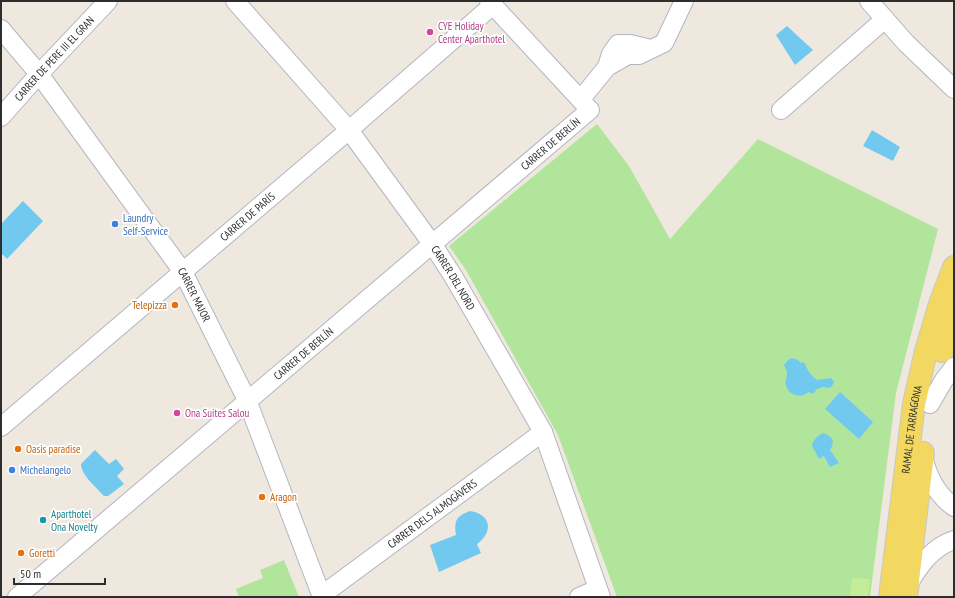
<svg xmlns="http://www.w3.org/2000/svg" width="955" height="598" font-family="'PT Sans Narrow',sans-serif">
	<rect width="100%" height="100%" fill="#eee8df"/>
	<g fill="#b1e59c">
		<polygon points="597,124 629,166 670,239 758,139 938,229 896,393 870,597 617,597 558,435 466,270 449,246"/>
		<polygon points="284,560 299,597 239,597 236,589 263,578 260,570"/>
	</g>
	<polygon fill="#c5ec97" points="852,578 870,579 868,597 850,597"/>
	<g fill="#72c9f0">
		<polygon points="787,26 813,50 795,65 776,35"/>
		<polygon points="872,130 900,147 893,161 863,146"/>
		<polygon points="23,201 43,221 7,259 1,253 1,224"/>
		<path d="M792,358L798,360L801,363L804,362C807,369 810,375 817,380L831,378L834,382L832,386L829,388L823,387L817,389L813,394L809,392C801,398 790,397 786,386C784,382 787,378 787,374C787,370 785,368 784,365L788,360Z"/>
		<polygon points="840,392 873,422 859,439 825,409"/>
		<path d="M823,433C832,436 836,441 830,450L839,463L830,467L824,456L819,459L812,446C813,440 817,436 823,433Z"/>
		<path d="M95,450L109,464L116,459L124,469L117,476L124,484L108,496H104C96,487 81,475 81,464Z"/>
		<path d="M470,511C491,514 494,532 477,544L481,553L439,572L430,545L456,535C454,521 456,516 470,511Z"/>
	</g>
	<g fill="none" stroke-linecap="round" stroke-linejoin="round">
		<g stroke="#b3b5c0" stroke-width="20">
			<g id="minor">
				<path id="s1" d="M235,1L349,130L433,245L453,276L543,432L601,597"/>
				<polyline points="869,1 906,43 954,89"/>
				<path id="s2" d="M1,29L39,74L183,272L247,400L322,597"/>
				<polyline points="607,67 628,55 639,55 664,43 684,1"/>
				<polyline points="581,99 607,67 611,54 618,44 630,44 647,48"/>
				<polyline points="781,110 885,19"/>
				<path id="s3" d="M1,117L39,74L108,1"/>
				<polyline points="930,404 944,380 954,367"/>
				<path id="s4" d="M1,427L349,130L493,5"/>
				<path d="M923,457C928,477 937,495 954,507"/>
				<path d="M908,585C919,566 932,547 954,540"/>
				<path id="s5" d="M322,595L543,432"/>
				<path id="s6" d="M17,597C207,434 400,273 590,110L489,1"/>
				<polyline points="579,597 598,589"/>
			</g>
		</g>
		<g stroke="#c8c8c8" stroke-width="24">
			<g id="major">
				<polyline points="942,351 954,313"/>
				<path id="s7" d="M890,597L914,404L926,351L941,301L954,267"/>
				<polyline points="906,597 923,453"/>
			</g>
		</g>
		<use href="#minor" stroke="#fff" stroke-width="18"/>
		<use href="#major" stroke="#f2d760" stroke-width="22"/>
	</g>
	<g fill="#d1479c" stroke="#fff" stroke-width="1.5">
		<circle cx="430" cy="32" r="4"/>
		<circle cx="177" cy="413" r="4"/>
	</g>
	<g fill="#3f7fe0" stroke="#fff" stroke-width="1.5">
		<circle cx="115" cy="224" r="4"/>
		<circle cx="12" cy="470" r="4"/>
	</g>
	<g fill="#e8710a" stroke="#fff" stroke-width="1.5">
		<circle cx="175" cy="305" r="4"/>
		<circle cx="18" cy="449" r="4"/>
		<circle cx="262" cy="497" r="4"/>
		<circle cx="21" cy="553" r="4"/>
	</g>
	<circle fill="#0f9aa8" stroke="#fff" stroke-width="1.5" cx="43" cy="520" r="4"/>
	<g text-anchor="middle" dominant-baseline="central" stroke-width="3.5" stroke-linejoin="round" paint-order="stroke">
		<g font-size="11" fill="#b23c85" stroke="#fff" text-anchor="start">
			<text x="438" y="26">CYE Holiday<tspan x="438" dy="13">Center Aparthotel</tspan></text>
			<text x="185" y="413">Ona Suites Salou</text>
		</g>
		<g font-size="11" fill="#2d2d2d" stroke="#fff">
			<text stroke="none"><textPath href="#s3" startOffset="79">CARRER DE PERE III EL GRAN</textPath></text>
			<text stroke="none"><textPath href="#s6" startOffset="700">CARRER DE BERLÍN</textPath></text>
			<text stroke="none"><textPath href="#s4" startOffset="324">CARRER DE PARÍS</textPath></text>
			<text stroke="none"><textPath href="#s1" startOffset="353">CARRER DEL NORD</textPath></text>
			<text stroke="none"><textPath href="#s2" startOffset="329">CARRER MAJOR</textPath></text>
			<text stroke="none"><textPath href="#s6" startOffset="376">CARRER DE BERLÍN</textPath></text>
			<text stroke="none"><textPath href="#s7" startOffset="169">RAMAL DE TARRAGONA</textPath></text>
			<text stroke="none"><textPath href="#s5" startOffset="137">CARRER DELS ALMOGÀVERS</textPath></text>
		</g>
		<g font-size="11" fill="#366cbe" stroke="#fff" text-anchor="start">
			<text x="123" y="218">Laundry<tspan x="123" dy="13">Self-Service</tspan></text>
			<text x="20" y="470">Michelangelo</text>
		</g>
		<g font-size="11" fill="#c56008" stroke="#fff" text-anchor="start">
			<text x="167" y="305" text-anchor="end">Telepizza</text>
			<text x="26" y="449">Oasis paradise</text>
			<text x="270" y="497">Aragon</text>
			<text x="29" y="553">Goretti</text>
		</g>
		<g font-size="11" fill="#0d838f" stroke="#fff" text-anchor="start">
			<text x="51" y="514">Aparthotel<tspan x="51" dy="13">Ona Novelty</tspan></text>
		</g>
	</g>
	<rect width="955" height="598" fill="none" stroke="#2d2d2d" stroke-width="4"/>
	<path d="M14 578v6h91v-6" fill="none" stroke="#2d2d2d" stroke-width="2"/>
	<text x="20" y="578" font-size="12" fill="#2d2d2d" stroke="#ffffff" stroke-width="3" paint-order="stroke">50 m</text>
</svg>
